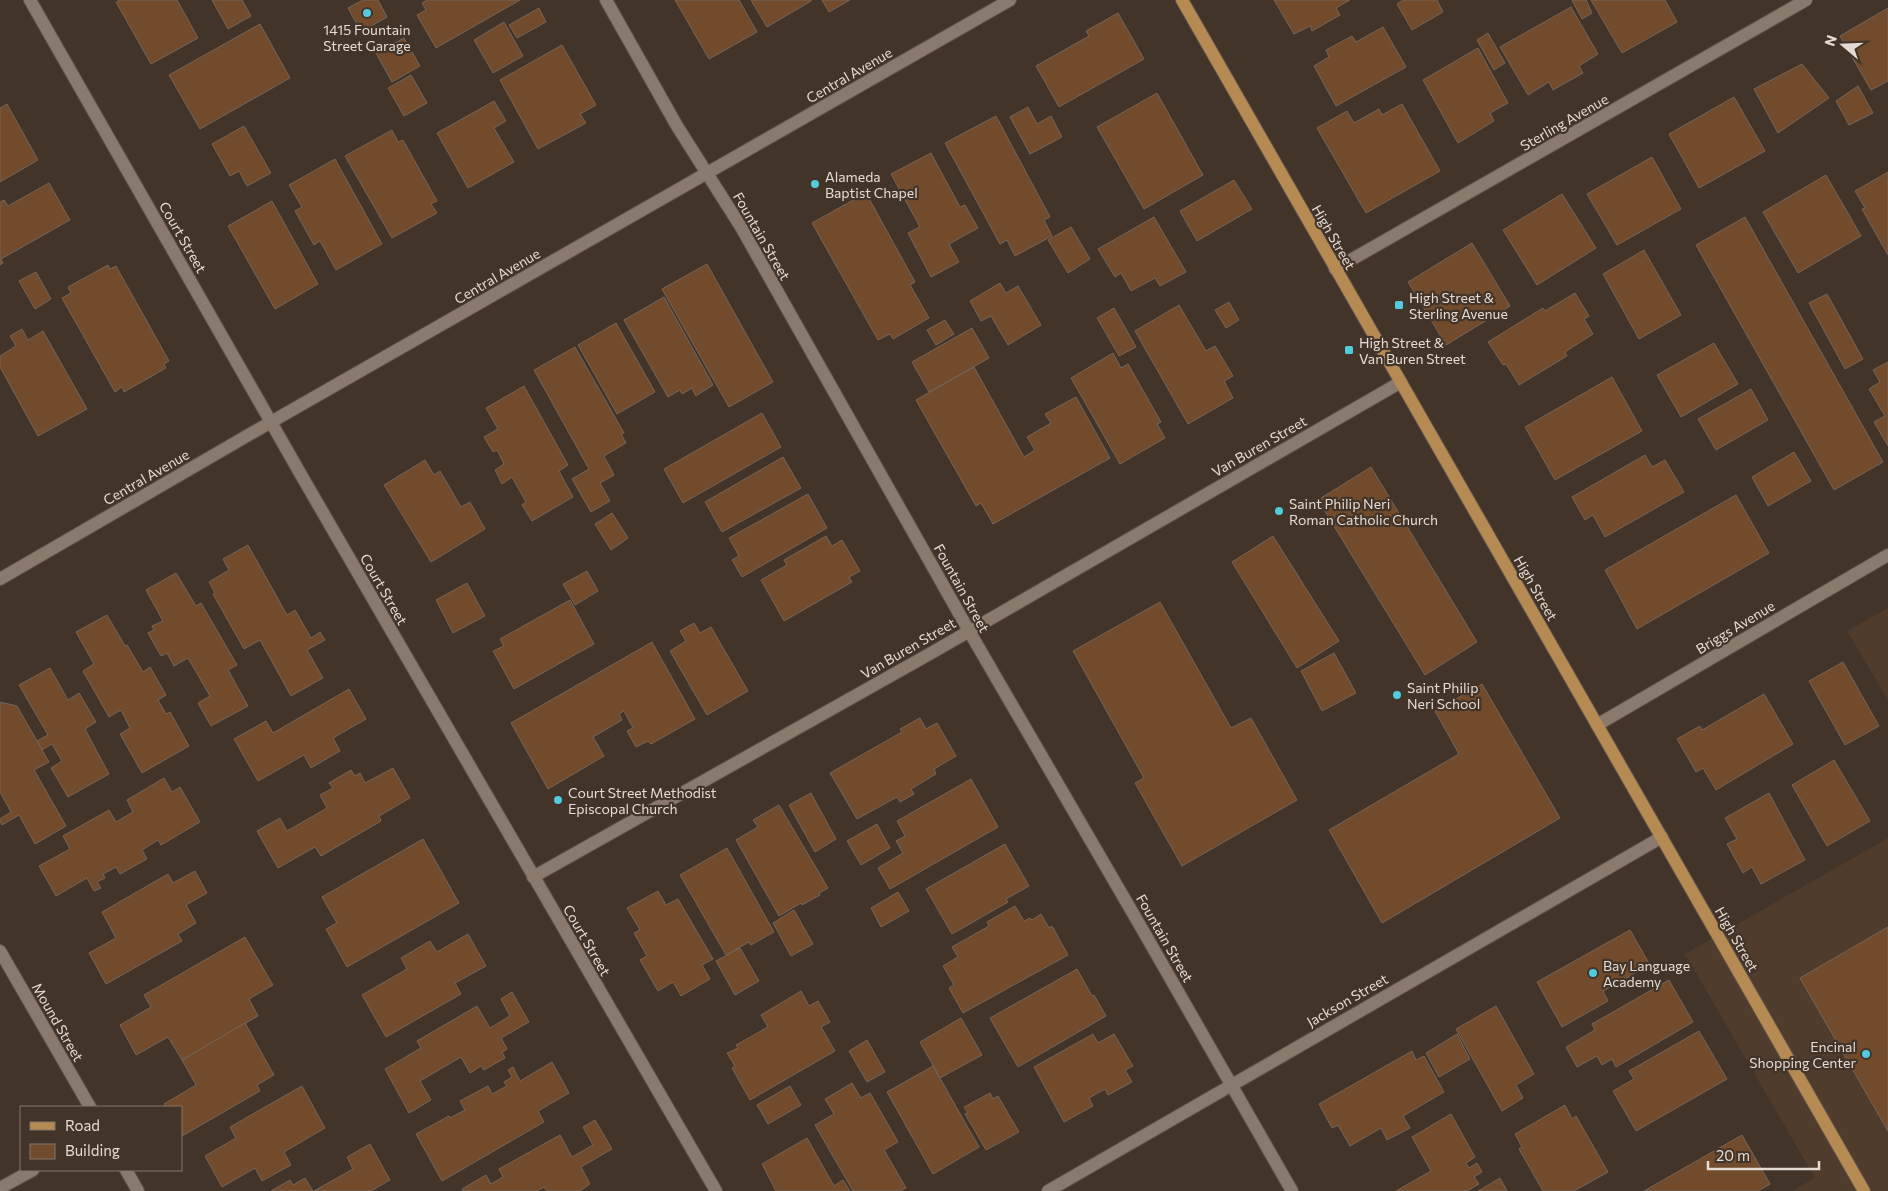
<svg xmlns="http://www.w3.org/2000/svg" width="1888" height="1191" font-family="Commissioner,sans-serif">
	<rect width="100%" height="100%" fill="#423429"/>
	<g fill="#503c2d">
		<polygon points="1888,608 1888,700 1847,631"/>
		<polygon points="1888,838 1888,1191 1792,1191 1815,1178 1685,954"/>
	</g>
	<g fill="#714b2c" stroke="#756559">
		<polygon points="120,0 177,0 198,38 151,64 116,2"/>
		<polygon points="212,0 242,0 251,16 228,29"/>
		<polygon points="363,0 378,0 387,17 361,32 348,8"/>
		<polygon points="427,0 520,0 436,48 417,15 426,10 422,3"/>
		<polygon points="675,0 739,0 757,32 709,59"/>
		<polygon points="751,0 811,0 811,1 767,27"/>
		<polygon points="822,0 850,0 829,12"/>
		<polygon points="1274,0 1350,0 1336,8 1340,15 1312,31 1310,26 1294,34"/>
		<polygon points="1403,0 1437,0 1443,12 1412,30 1397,4"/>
		<polygon points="1572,0 1586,0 1592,13 1582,19"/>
		<polygon points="1591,0 1665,0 1677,22 1622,53"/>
		<polygon points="1571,7 1598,54 1579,66 1583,73 1553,90 1549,82 1528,95 1500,47"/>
		<polygon points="539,8 546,22 517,38 509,25"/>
		<polygon points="1888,8 1888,81 1871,90 1840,36"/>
		<polygon points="1118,13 1144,59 1059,107 1036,66 1089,36 1086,31"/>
		<polygon points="504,22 523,56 493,73 474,40"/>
		<polygon points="260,24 290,78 200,129 169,75"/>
		<polygon points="1383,27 1406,67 1336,106 1314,66 1329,57 1326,50 1352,36 1356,42"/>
		<polygon points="1488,33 1505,63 1494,70 1477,40"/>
		<polygon points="404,38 420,66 392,82 376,53"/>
		<polygon points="562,45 596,105 580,114 586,123 538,149 500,80"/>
		<polygon points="1478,48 1508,103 1490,113 1494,121 1458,143 1423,80"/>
		<polygon points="1802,64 1829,98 1778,133 1754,89"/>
		<polygon points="411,75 427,103 404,116 388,88"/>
		<polygon points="1858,86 1873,113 1849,125 1836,101"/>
		<polygon points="1157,93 1203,175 1144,209 1097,127"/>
		<polygon points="1734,97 1765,151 1699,188 1669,134"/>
		<polygon points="494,101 506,121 494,128 514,162 468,188 437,133"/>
		<polygon points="7,104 38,160 0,182 0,108"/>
		<polygon points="1402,104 1440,171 1366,213 1317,128 1347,111 1354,123 1379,109 1382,115"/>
		<polygon points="1028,107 1037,124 1051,116 1062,137 1030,154 1010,117"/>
		<polygon points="996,116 1050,217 1044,220 1052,236 1015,256 1007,240 1000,244 945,143"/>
		<polygon points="244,126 271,173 247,186 239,171 230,176 212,144"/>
		<polygon points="392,130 398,142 403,140 437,201 431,204 437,213 392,238 345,156"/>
		<polygon points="931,153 960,207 965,205 978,228 949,244 959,262 931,277 908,233 920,227 891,174"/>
		<polygon points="1652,157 1681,209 1617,245 1587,194"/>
		<polygon points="335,159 382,244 336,270 320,241 314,245 295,211 302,207 289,185"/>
		<polygon points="1888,172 1888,255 1862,209 1865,208 1855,191"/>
		<polygon points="1826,175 1861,236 1798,273 1763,212"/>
		<polygon points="1234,180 1252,209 1197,241 1180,211"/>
		<polygon points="49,183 70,220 1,259 3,263 0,265 0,202 4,200 8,206"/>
		<polygon points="866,193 915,282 910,285 929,318 893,339 890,334 878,340 812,223"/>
		<polygon points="1562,194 1596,248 1537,285 1503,230"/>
		<polygon points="272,201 318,284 275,309 228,226"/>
		<polygon points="1154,217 1186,272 1160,286 1155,278 1131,291 1121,273 1115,277 1098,249"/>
		<polygon points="1745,217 1883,462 1834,490 1696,245"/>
		<polygon points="1071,227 1090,259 1068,273 1048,240"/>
		<polygon points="1472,243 1510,306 1446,345 1408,282"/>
		<polygon points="1644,250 1681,315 1639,339 1603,274"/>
		<polygon points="707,264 773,382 729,407 662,289"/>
		<polygon points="108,265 110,269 116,266 169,361 164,364 166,368 124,392 122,387 115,392 62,298 71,293 68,287"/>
		<polygon points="36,272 51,299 35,309 19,281"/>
		<polygon points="1000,283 1006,293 1018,286 1041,325 1008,345 991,316 981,321 970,301"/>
		<polygon points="1575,293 1589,316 1584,319 1593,334 1565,352 1567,356 1519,385 1506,364 1503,365 1488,342 1543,308 1545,311"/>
		<polygon points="1827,294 1863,359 1845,369 1809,303"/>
		<polygon points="664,297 713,385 696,396 692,388 682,394 680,390 668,397 624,320"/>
		<polygon points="1229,302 1239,320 1226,328 1215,310"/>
		<polygon points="1179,305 1206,351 1215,346 1233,376 1224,381 1233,398 1188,424 1135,331"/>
		<polygon points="1114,308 1136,347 1119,356 1097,318"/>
		<polygon points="945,320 954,334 936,345 927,330"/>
		<polygon points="616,323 655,392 617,414 578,345"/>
		<polygon points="972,328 989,358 929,392 912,362"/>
		<polygon points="22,329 28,340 43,331 87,409 38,436 0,367 0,356 16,346 10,336"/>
		<polygon points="1714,343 1738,384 1681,417 1657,375"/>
		<polygon points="575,347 624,433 621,434 626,443 604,456 614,475 600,483 610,501 591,512 572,479 589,469 534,370"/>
		<polygon points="1113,353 1121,368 1128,364 1161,422 1157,424 1165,438 1120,464 1071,378"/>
		<polygon points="1888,362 1888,446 1874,422 1885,416 1869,389 1880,382 1873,370"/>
		<polygon points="974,367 1024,457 1035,450 1027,437 1051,423 1045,414 1076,397 1110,458 993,524 981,503 976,506 916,400"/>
		<polygon points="1612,377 1642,431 1555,480 1525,427"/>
		<polygon points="524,386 568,465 559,471 573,497 532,521 522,505 526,502 512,477 502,484 495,470 504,464 497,450 493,452 484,437 498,429 486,408"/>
		<polygon points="1751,389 1768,420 1716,450 1698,419"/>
		<polygon points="762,413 781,447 683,503 664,469"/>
		<polygon points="1794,452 1811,481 1768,506 1752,477"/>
		<polygon points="1645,455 1652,467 1665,460 1684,492 1605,537 1593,515 1585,520 1572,497"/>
		<polygon points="783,457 801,488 722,532 705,502"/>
		<polygon points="425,460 434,475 440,471 461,507 470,502 485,529 431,562 384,485"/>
		<polygon points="1371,467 1477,642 1425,675 1318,500"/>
		<polygon points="808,494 827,528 742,577 732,560 739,556 729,538"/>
		<polygon points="1736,495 1769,553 1637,629 1605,570"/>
		<polygon points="612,513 628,538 611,550 595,524"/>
		<polygon points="826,536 832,546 842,540 860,571 849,577 852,582 784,621 761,580 787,565 784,560"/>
		<polygon points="1273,536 1339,641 1297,668 1232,562"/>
		<polygon points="248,545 287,615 295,610 311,638 320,632 325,640 307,650 323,678 291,696 260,640 244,649 213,594 215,593 209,582 229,570 223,559"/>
		<polygon points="587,571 598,591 575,605 563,584"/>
		<polygon points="176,573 196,606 201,603 237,665 228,670 248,706 211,726 198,703 210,696 188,658 174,666 167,653 161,656 148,633 154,630 152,626 163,621 146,590"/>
		<polygon points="467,583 485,616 453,633 436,600"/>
		<polygon points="570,600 594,644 514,689 493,651 504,646 500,639"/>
		<polygon points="1160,602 1231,728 1251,718 1297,800 1182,866 1135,783 1144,778 1073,651"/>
		<polygon points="107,615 125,646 127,645 143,672 150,667 166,695 158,700 166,714 170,712 189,746 142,773 120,734 130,728 121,710 109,717 83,671 94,664 76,632"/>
		<polygon points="694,623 700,633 711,627 748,691 707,715 670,651 686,641 680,631"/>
		<polygon points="652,642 695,719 651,744 648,741 636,747 627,731 633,728 624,711 619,714 622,720 593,737 604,756 548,789 511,723"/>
		<polygon points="1334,653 1356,693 1322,711 1301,671"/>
		<polygon points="1843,662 1879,726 1845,745 1809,681"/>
		<polygon points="50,668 68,700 79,693 96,722 85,729 109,774 68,797 51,768 62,761 52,744 42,750 37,741 48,735 19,685"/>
		<polygon points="1482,684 1560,818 1382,923 1329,830 1459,754 1435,711"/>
		<polygon points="349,689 366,719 333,738 340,751 311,768 304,755 258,781 234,739 266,721 273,733"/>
		<polygon points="1764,694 1793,744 1716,790 1703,768 1696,772 1677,739 1700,726 1702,730"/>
		<polygon points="0,702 17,706 49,762 34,770 66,826 35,844 19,815 2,825 0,821 0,819 11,812 0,792"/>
		<polygon points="920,718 926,729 937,723 956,756 934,769 936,774 911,789 914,794 900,802 897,797 857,819 830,773 902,732 900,729"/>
		<polygon points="1834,760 1870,821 1827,846 1792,785"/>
		<polygon points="393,768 410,798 379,816 381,821 321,856 315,847 278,868 257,831 280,818 287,831 327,808 320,795 333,788 329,783 351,770 355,776 360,773 365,783"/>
		<polygon points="164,778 172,792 180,787 200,822 161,845 158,840 142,850 147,859 120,874 116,867 103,874 105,878 97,882 101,888 94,891 87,878 56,896 39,866 70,849 63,836 109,810 116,822 133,812 127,800"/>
		<polygon points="971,779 998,827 890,889 878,868 903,853 896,841 905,836 897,821"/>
		<polygon points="811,793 836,839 815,852 789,805"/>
		<polygon points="1769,793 1805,860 1761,884 1752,867 1743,873 1727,844 1737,839 1725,818"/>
		<polygon points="779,805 828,888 819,893 820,895 802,905 801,903 779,916 736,840 758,827 753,820"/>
		<polygon points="877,824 890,848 861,865 847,841"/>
		<polygon points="423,839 459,903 347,967 326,929 337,923 322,897"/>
		<polygon points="1005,844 1029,886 1006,899 1008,902 952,934 926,889"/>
		<polygon points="727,848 774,932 751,945 749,942 726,955 680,875"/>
		<polygon points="195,871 207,893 186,905 196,923 178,934 182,941 106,984 89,953 116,938 102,912 168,874 173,883"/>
		<polygon points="658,891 666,905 678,899 713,959 702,965 710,979 681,996 673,982 658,991 640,960 647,956 634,933 640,930 627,908"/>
		<polygon points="898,892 909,911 881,927 871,908"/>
		<polygon points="1015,906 1024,921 1030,918 1032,920 1041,914 1049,928 1052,926 1068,955 963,1013 949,988 954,985 943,966 958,957 952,947 989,926 987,922"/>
		<polygon points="794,910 813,944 791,956 773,923"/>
		<polygon points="1888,927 1888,1131 1800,978"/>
		<polygon points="1630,930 1650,965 1603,991 1608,1001 1562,1027 1537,982"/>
		<polygon points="468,934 486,966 455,983 461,994 386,1037 362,995 407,969 401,958 430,941 437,952"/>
		<polygon points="245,937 273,985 249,999 258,1016 182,1060 168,1037 136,1055 120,1025 151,1007 144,995"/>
		<polygon points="740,948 759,981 735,995 716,961"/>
		<polygon points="1077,969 1092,996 1094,995 1106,1016 1018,1067 990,1018"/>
		<polygon points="1669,980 1693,1022 1616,1067 1612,1059 1602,1065 1597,1056 1577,1067 1566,1047 1595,1030 1592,1024"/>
		<polygon points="801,991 809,1006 818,1001 830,1022 821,1027 835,1051 750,1100 732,1068 735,1066 727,1053 738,1048 736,1045 768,1027 761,1015"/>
		<polygon points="512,992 529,1022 501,1038 507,1049 502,1052 505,1058 484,1070 481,1066 470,1073 461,1057 420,1081 431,1100 409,1113 385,1069 421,1048 417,1041 477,1006 490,1028 510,1016 501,999"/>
		<polygon points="1496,1006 1534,1074 1516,1085 1523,1098 1502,1111 1456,1029"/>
		<polygon points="961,1018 982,1055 940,1078 920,1042"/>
		<polygon points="245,1023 274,1075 257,1085 260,1091 182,1136 181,1107 166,1107 164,1104 196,1085 182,1060"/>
		<polygon points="1699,1031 1727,1079 1636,1131 1613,1091 1634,1079 1629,1071"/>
		<polygon points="1093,1034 1098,1043 1114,1034 1133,1066 1125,1070 1132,1082 1108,1095 1105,1089 1089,1098 1093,1106 1064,1122 1034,1067"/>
		<polygon points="1457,1034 1470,1059 1439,1077 1426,1053"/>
		<polygon points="867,1040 885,1072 867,1082 849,1051"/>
		<polygon points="1412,1051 1416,1060 1424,1056 1444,1092 1403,1116 1410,1128 1387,1140 1381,1128 1350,1146 1338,1125 1332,1128 1319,1104"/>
		<polygon points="552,1062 569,1093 538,1111 544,1122 442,1181 416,1134 449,1116 450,1118 465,1110 460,1101 488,1086 492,1094 507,1086 504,1082 512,1077 508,1070 513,1067 520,1081"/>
		<polygon points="933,1066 979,1147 933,1174 887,1092"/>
		<polygon points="852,1083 861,1098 870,1093 898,1142 884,1150 906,1188 900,1191 853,1191 815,1125 834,1114 825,1099"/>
		<polygon points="302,1086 325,1128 284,1152 291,1165 262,1181 255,1168 222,1187 205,1156 236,1138 230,1127"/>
		<polygon points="790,1086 801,1105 768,1124 757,1105"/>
		<polygon points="990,1093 993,1099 998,1096 1019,1132 986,1150 965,1114 968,1113 964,1107"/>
		<polygon points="1565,1105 1572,1119 1576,1116 1608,1172 1574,1191 1543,1191 1519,1149 1522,1147 1515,1134"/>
		<polygon points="1451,1114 1475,1157 1466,1163 1469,1168 1477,1163 1482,1172 1474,1177 1479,1184 1467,1191 1396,1191 1431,1171 1412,1137"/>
		<polygon points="595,1120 612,1149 581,1167 590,1184 580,1191 547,1191 544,1187 537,1191 463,1191 462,1189 486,1175 491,1184 503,1177 499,1169 560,1135 572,1157 593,1145 583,1127"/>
		<polygon points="1742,1135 1770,1184 1758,1191 1644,1191"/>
		<polygon points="807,1138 834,1186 843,1180 850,1191 776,1191 762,1164"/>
		<polygon points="370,1144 390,1180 371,1191 314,1191 353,1169 347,1157"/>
		<polygon points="305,1178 313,1191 271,1191 290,1180 293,1185"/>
		<polygon points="1500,1178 1507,1191 1478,1191"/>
	</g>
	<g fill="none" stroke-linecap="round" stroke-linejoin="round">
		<g stroke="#5d5148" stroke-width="14">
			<g id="minor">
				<polyline points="30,0 304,480 716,1191"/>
				<polyline points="606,0 677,126 741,227 969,631 1145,934 1292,1191"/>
				<polyline points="1335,269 1806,0"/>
				<polyline points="0,579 271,422 1010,0"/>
				<polyline points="1597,725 1888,555"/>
				<polyline points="533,877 933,652 1401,382"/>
				<polyline points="0,951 90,1107"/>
				<polyline points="126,1170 138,1191"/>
				<polyline points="0,1188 33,1170"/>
				<polyline points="1048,1191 1662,837"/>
			</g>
		</g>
		<g stroke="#5d5148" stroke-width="14">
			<polyline id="major" points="1182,0 1864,1191"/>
		</g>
		<use href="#minor" stroke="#8a7a6d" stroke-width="12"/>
		<use href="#major" stroke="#b68b53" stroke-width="12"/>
	</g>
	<g fill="#54cade" stroke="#423429" stroke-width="2">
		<circle cx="367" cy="13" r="5"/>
		<circle cx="815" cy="184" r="5"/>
		<rect x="1394" y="300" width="10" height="10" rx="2.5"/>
		<rect x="1344" y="345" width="10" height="10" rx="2.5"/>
		<circle cx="1279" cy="511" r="5"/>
		<circle cx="1397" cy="695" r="5"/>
		<circle cx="558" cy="800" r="5"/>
		<circle cx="1593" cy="973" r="5"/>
		<circle cx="1866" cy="1054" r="5"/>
	</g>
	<g text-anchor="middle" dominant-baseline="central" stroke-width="4.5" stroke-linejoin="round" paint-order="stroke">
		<g font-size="14" fill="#e4dbd4" stroke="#423429" text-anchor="start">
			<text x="367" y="29" text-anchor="middle">1415 Fountain<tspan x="367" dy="16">Street Garage</tspan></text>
			<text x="825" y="176">Alameda<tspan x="825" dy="16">Baptist Chapel</tspan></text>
			<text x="1409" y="297">High Street &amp;<tspan x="1409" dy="16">Sterling Avenue</tspan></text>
			<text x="1359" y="342">High Street &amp;<tspan x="1359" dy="16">Van Buren Street</tspan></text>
			<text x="1289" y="503">Saint Philip Neri<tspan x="1289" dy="16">Roman Catholic Church</tspan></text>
			<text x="1407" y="687">Saint Philip<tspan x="1407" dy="16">Neri School</tspan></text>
			<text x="568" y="792">Court Street Methodist<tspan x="568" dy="16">Episcopal Church</tspan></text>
			<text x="1603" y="965">Bay Language<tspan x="1603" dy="16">Academy</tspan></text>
			<text x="1856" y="1046" text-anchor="end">Encinal<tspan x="1856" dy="16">Shopping Center</tspan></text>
		</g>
		<g font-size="14" fill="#e4dbd4" stroke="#423429">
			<text transform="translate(849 75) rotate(-30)">Central Avenue</text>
			<text transform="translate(1564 122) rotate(-30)">Sterling Avenue</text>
			<text transform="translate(762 236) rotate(60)">Fountain Street</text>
			<text transform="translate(183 237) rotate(60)">Court Street</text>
			<text transform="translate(1334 237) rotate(60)">High Street</text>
			<text transform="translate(497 276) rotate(-30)">Central Avenue</text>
			<text transform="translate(1259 446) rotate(-30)">Van Buren Street</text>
			<text transform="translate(146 477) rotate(-30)">Central Avenue</text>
			<text transform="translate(962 588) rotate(61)">Fountain Street</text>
			<text transform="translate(1536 588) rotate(60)">High Street</text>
			<text transform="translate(384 589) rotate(60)">Court Street</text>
			<text transform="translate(1735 627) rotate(-31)">Briggs Avenue</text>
			<text transform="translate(908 648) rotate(-30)">Van Buren Street</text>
			<text transform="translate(1165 938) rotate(60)">Fountain Street</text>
			<text transform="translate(1737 939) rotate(60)">High Street</text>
			<text transform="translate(587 940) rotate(60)">Court Street</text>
			<text transform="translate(1347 1000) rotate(-30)">Jackson Street</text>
			<text transform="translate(58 1022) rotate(60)">Mound Street</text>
		</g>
	</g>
	<rect x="20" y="1106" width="162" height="65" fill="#423429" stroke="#83776d"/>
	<rect x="30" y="1122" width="25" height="8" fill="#b68b53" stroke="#83776d"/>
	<text x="65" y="1131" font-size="15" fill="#e4dbd4">Road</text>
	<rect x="30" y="1144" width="25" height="15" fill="#714b2c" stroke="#83776d"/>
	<text x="65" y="1156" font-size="15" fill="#e4dbd4">Building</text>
	<g transform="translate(1843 45) rotate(289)" stroke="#423429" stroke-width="4" paint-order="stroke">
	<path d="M0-4L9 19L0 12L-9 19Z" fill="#e4dbd4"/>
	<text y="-8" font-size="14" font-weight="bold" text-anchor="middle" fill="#e4dbd4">N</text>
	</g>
	<path d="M1708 1161v8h111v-8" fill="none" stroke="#e4dbd4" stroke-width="2.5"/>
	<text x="1716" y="1161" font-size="15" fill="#e4dbd4" stroke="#423429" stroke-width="4" paint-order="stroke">20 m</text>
</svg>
